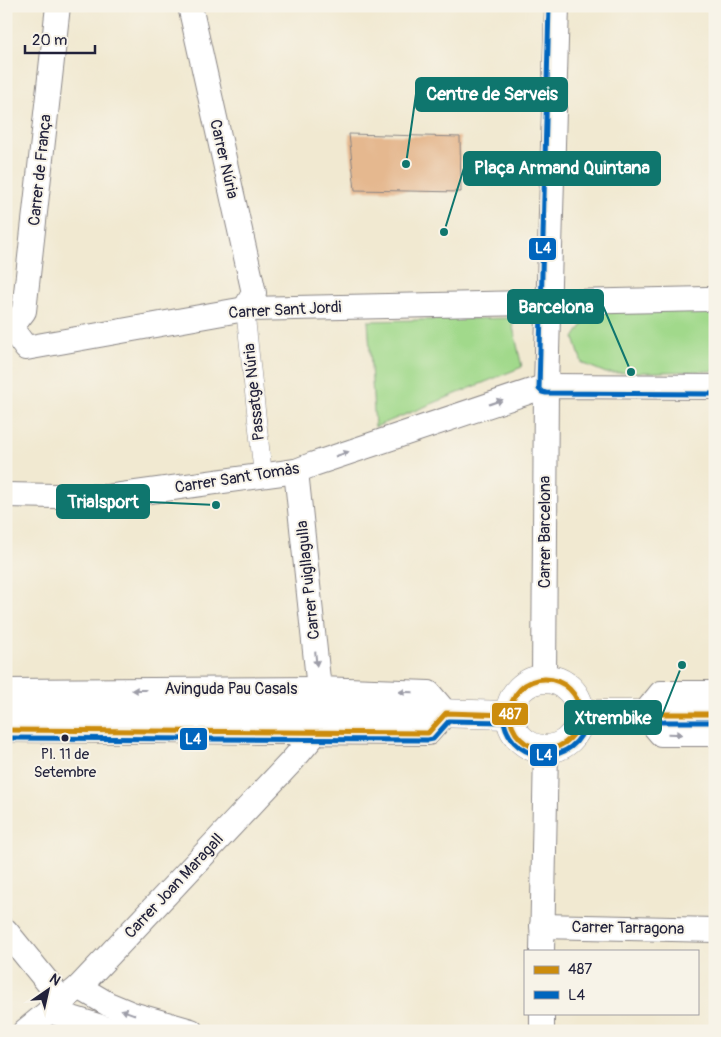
<svg xmlns="http://www.w3.org/2000/svg" width="721" height="1037" font-family="Pangolin,sans-serif">
	<rect width="100%" height="100%" fill="#f7f3e8"/>
	<filter id="ink" filterUnits="userSpaceOnUse"><feTurbulence type="fractalNoise" baseFrequency=".02" numOctaves="2"/><feDisplacementMap in="SourceGraphic" scale="10" xChannelSelector="R" yChannelSelector="G"/><feConvolveMatrix kernelMatrix="1 2 1 2 8 2 1 2 1" color-interpolation-filters="sRGB"/></filter>
	<filter id="wash" filterUnits="userSpaceOnUse"><feTurbulence type="fractalNoise" baseFrequency=".0096" numOctaves="4" result="noise"/><feDisplacementMap in="SourceGraphic" scale="20" xChannelSelector="R" yChannelSelector="G"/><feGaussianBlur stdDeviation="1.12" result="paint"/><feColorMatrix in="noise" values="0 0 0 0 0 0 0 0 0 0 0 0 0 0 0 0 0 1.4 0 .05"/><feComposite in="paint" operator="in"/></filter>
	<g filter="url(#wash)">
		<rect width="100%" height="100%" fill="#f1e9d1"/>
		<g fill="#a1d98b" stroke="#627e63">
			<polygon points="715,306 715,371 606,373 582,363 574,338 590,313"/>
			<polygon points="511,318 522,367 375,427 368,321"/>
		</g>
		<g id="blocks">
			<polygon fill="#e5b88f" points="349,134 460,137 461,192 355,190"/>
		</g>
	</g>
	<g filter="url(#ink)">
		<use href="#blocks" fill-opacity="0" stroke="#8a8686" stroke-width="1"/>
		<g fill="none" stroke-linecap="round" stroke-linejoin="round">
			<g stroke="#8a8686" stroke-width="19">
				<polyline id="pedestrian" points="245,309 263,475"/>
			</g>
			<g stroke="#8a8686" stroke-width="26">
				<g id="minor">
					<polyline points="190,6 254,293 245,309"/>
					<polyline points="6,325 11,328 26,348 245,309 707,299"/>
					<polyline points="11,328 24,311 58,6"/>
					<polyline points="296,471 319,689"/>
					<polyline points="6,495 107,497 296,471 314,464 546,386 715,387"/>
					<polyline points="544,679 546,386 557,6"/>
					<polyline points="6,691 319,689 429,693 446,713 428,733 6,730"/>
					<polyline points="715,693 661,693 644,714 661,734 715,734"/>
					<polyline points="542,926 715,930"/>
					<polyline points="6,931 62,1000"/>
					<polyline points="542,951 546,750"/>
					<polyline points="79,987 108,1004 132,1014 191,1031"/>
					<polyline points="49,1011 114,1031"/>
					<polyline points="25,1031 79,987 292,761 315,734"/>
					<polyline points="542,1031 542,1013"/>
				</g>
			</g>
			<g stroke="#8a8686" stroke-width="29">
				<g id="tertiary">
					<circle cx="545" cy="714" r="35"/>
					<polyline points="6,709 319,710 510,715"/>
					<polyline points="580,714 715,714"/>
				</g>
			</g>
			<use href="#pedestrian" stroke="#fff" stroke-width="18"/>
			<use href="#minor" stroke="#fff" stroke-width="24"/>
			<use href="#tertiary" stroke="#fff" stroke-width="28"/>
			<g stroke="#f7f3e8" stroke-width="9">
				<g id="bus-1">
					<circle cx="545" cy="714" r="35"/>
					<polyline points="580,714 715,714"/>
					<polyline points="6,730 428,733 446,713 510,715"/>
				</g>
			</g>
			<g stroke="#f7f3e8" stroke-width="9">
				<g id="bus-2">
					<polyline points="549,6 539,389 542,392 546,393 715,394"/>
					<path d="M6,738L428,740L433,739L449,721L504,722C514,767 577,766 586,722H715"/>
				</g>
			</g>
			<use href="#bus-1" stroke="#cc8c0c" stroke-width="5"/>
			<use href="#bus-2" stroke="#0065bd" stroke-width="5"/>
		</g>
		<defs><path id="oneway-solid" d="M-6-.8H1V-3.2L6.5 0L1 3.2V.8H-6Z" transform="scale(1.25)"/></defs>
		<g fill="#9c9ca7">
			<use href="#oneway-solid" transform="translate(496 402) rotate(-19)"/>
			<use href="#oneway-solid" transform="translate(342 454) rotate(-19)"/>
			<use href="#oneway-solid" transform="translate(316 659) rotate(84)"/>
			<use href="#oneway-solid" transform="translate(139 690) rotate(180)"/>
			<use href="#oneway-solid" transform="translate(406 692) rotate(-178)"/>
			<use href="#oneway-solid" transform="translate(675 734) rotate(1)"/>
			<use href="#oneway-solid" transform="translate(128 1012) rotate(-160)"/>
		</g>
	</g>
	<circle fill="#22223b" stroke="#f7f3e8" stroke-width="2" cx="65" cy="738" r="4.5"/>
	<g text-anchor="middle" dominant-baseline="central" stroke-width="4" stroke-linejoin="round" paint-order="stroke">
		<g font-size="15" fill="#22223b" stroke="#f7f3e8">
			<text x="65" y="754">Pl. 11 de<tspan x="65" dy="18">Setembre</tspan></text>
		</g>
		<g font-size="16" fill="#22223b" stroke="#f7f3e8">
			<text transform="translate(224 159) rotate(77)">Carrer Núria</text>
			<text transform="translate(40 170) rotate(-84)">Carrer de França</text>
			<text transform="translate(285 310) rotate(-3)">Carrer Sant Jordi</text>
			<text transform="translate(254 392) rotate(-96)">Passatge Núria</text>
			<text transform="translate(237 478) rotate(-9)">Carrer Sant Tomàs</text>
			<text transform="translate(545 532) rotate(-90)">Carrer Barcelona</text>
			<text transform="translate(308 580) rotate(-96)">Carrer Puigllagulla</text>
			<text x="231" y="689">Avinguda Pau Casals</text>
			<text transform="translate(174 886) rotate(-47)">Carrer Joan Maragall</text>
			<text transform="translate(628 928) rotate(1)">Carrer Tarragona</text>
		</g>
	</g>
	<path fill="none" stroke="#0f766e" stroke-width="2" d="M406 164L416 94M444 232L464 168M631 372L603 306M216 505L149 502M682 665L661 718"/>
	<g fill="#0f766e" stroke="#f7f3e8" stroke-width="2">
		<circle cx="406" cy="164" r="5"/>
		<circle cx="444" cy="232" r="5"/>
		<circle cx="631" cy="372" r="5"/>
		<circle cx="216" cy="505" r="5"/>
		<circle cx="682" cy="665" r="5"/>
	</g>
	<g fill="#0f766e" stroke="#0f766e" stroke-width="2">
		<rect x="416" y="78" width="151" height="33" rx="5"/>
		<rect x="464" y="152" width="196" height="33" rx="5"/>
		<rect x="508" y="290" width="95" height="33" rx="5"/>
		<rect x="57" y="485" width="92" height="33" rx="5"/>
		<rect x="565" y="701" width="96" height="33" rx="5"/>
	</g>
	<g font-size="18" text-anchor="middle" font-weight="bold" fill="#fff">
		<text x="492" y="100">Centre de Serveis</text>
		<text x="562" y="174">Plaça Armand Quintana</text>
		<text x="556" y="313">Barcelona</text>
		<text x="103" y="508">Trialsport</text>
		<text x="613" y="724">Xtrembike</text>
	</g>
	<g stroke="#f7f3e8" stroke-width="2">
		<rect x="528" y="237" width="29" height="24" rx="5" fill="#0065bd"/>
		<rect x="491" y="702" width="38" height="24" rx="5" fill="#cc8c0c"/>
		<rect x="179" y="727" width="29" height="24" rx="5" fill="#0065bd"/>
		<rect x="529" y="743" width="29" height="24" rx="5" fill="#0065bd"/>
	</g>
	<g font-size="14" text-anchor="middle" font-weight="bold" fill="#fff">
		<text x="543" y="253">L4</text>
		<text x="510" y="719">487</text>
		<text x="193" y="744">L4</text>
		<text x="544" y="760">L4</text>
	</g>
	<rect width="721" height="1037" fill="none" stroke="#f7f3e8" stroke-width="25"/>
	<rect x="524" y="950" width="175" height="65" fill="#f7f3e8" stroke="#a29fa3"/>
	<rect x="534" y="966" width="25" height="8" fill="#cc8c0c" stroke="#a29fa3"/>
	<text x="568" y="974" font-size="15" fill="#22223b">487</text>
	<rect x="534" y="991" width="25" height="8" fill="#0065bd" stroke="#a29fa3"/>
	<text x="568" y="1000" font-size="15" fill="#22223b">L4</text>
	<g transform="translate(48 990) rotate(34)" stroke="#f7f3e8" stroke-width="4" paint-order="stroke">
	<path d="M0-4L9 19L0 12L-9 19Z" fill="#22223b"/>
	<text y="-8" font-size="14" font-weight="bold" text-anchor="middle" fill="#22223b">N</text>
	</g>
	<path d="M25 45v8h70v-8" fill="none" stroke="#22223b" stroke-width="2.5"/>
	<text x="32" y="45" font-size="15" fill="#22223b" stroke="#f7f3e8" stroke-width="4" paint-order="stroke">20 m</text>
</svg>
